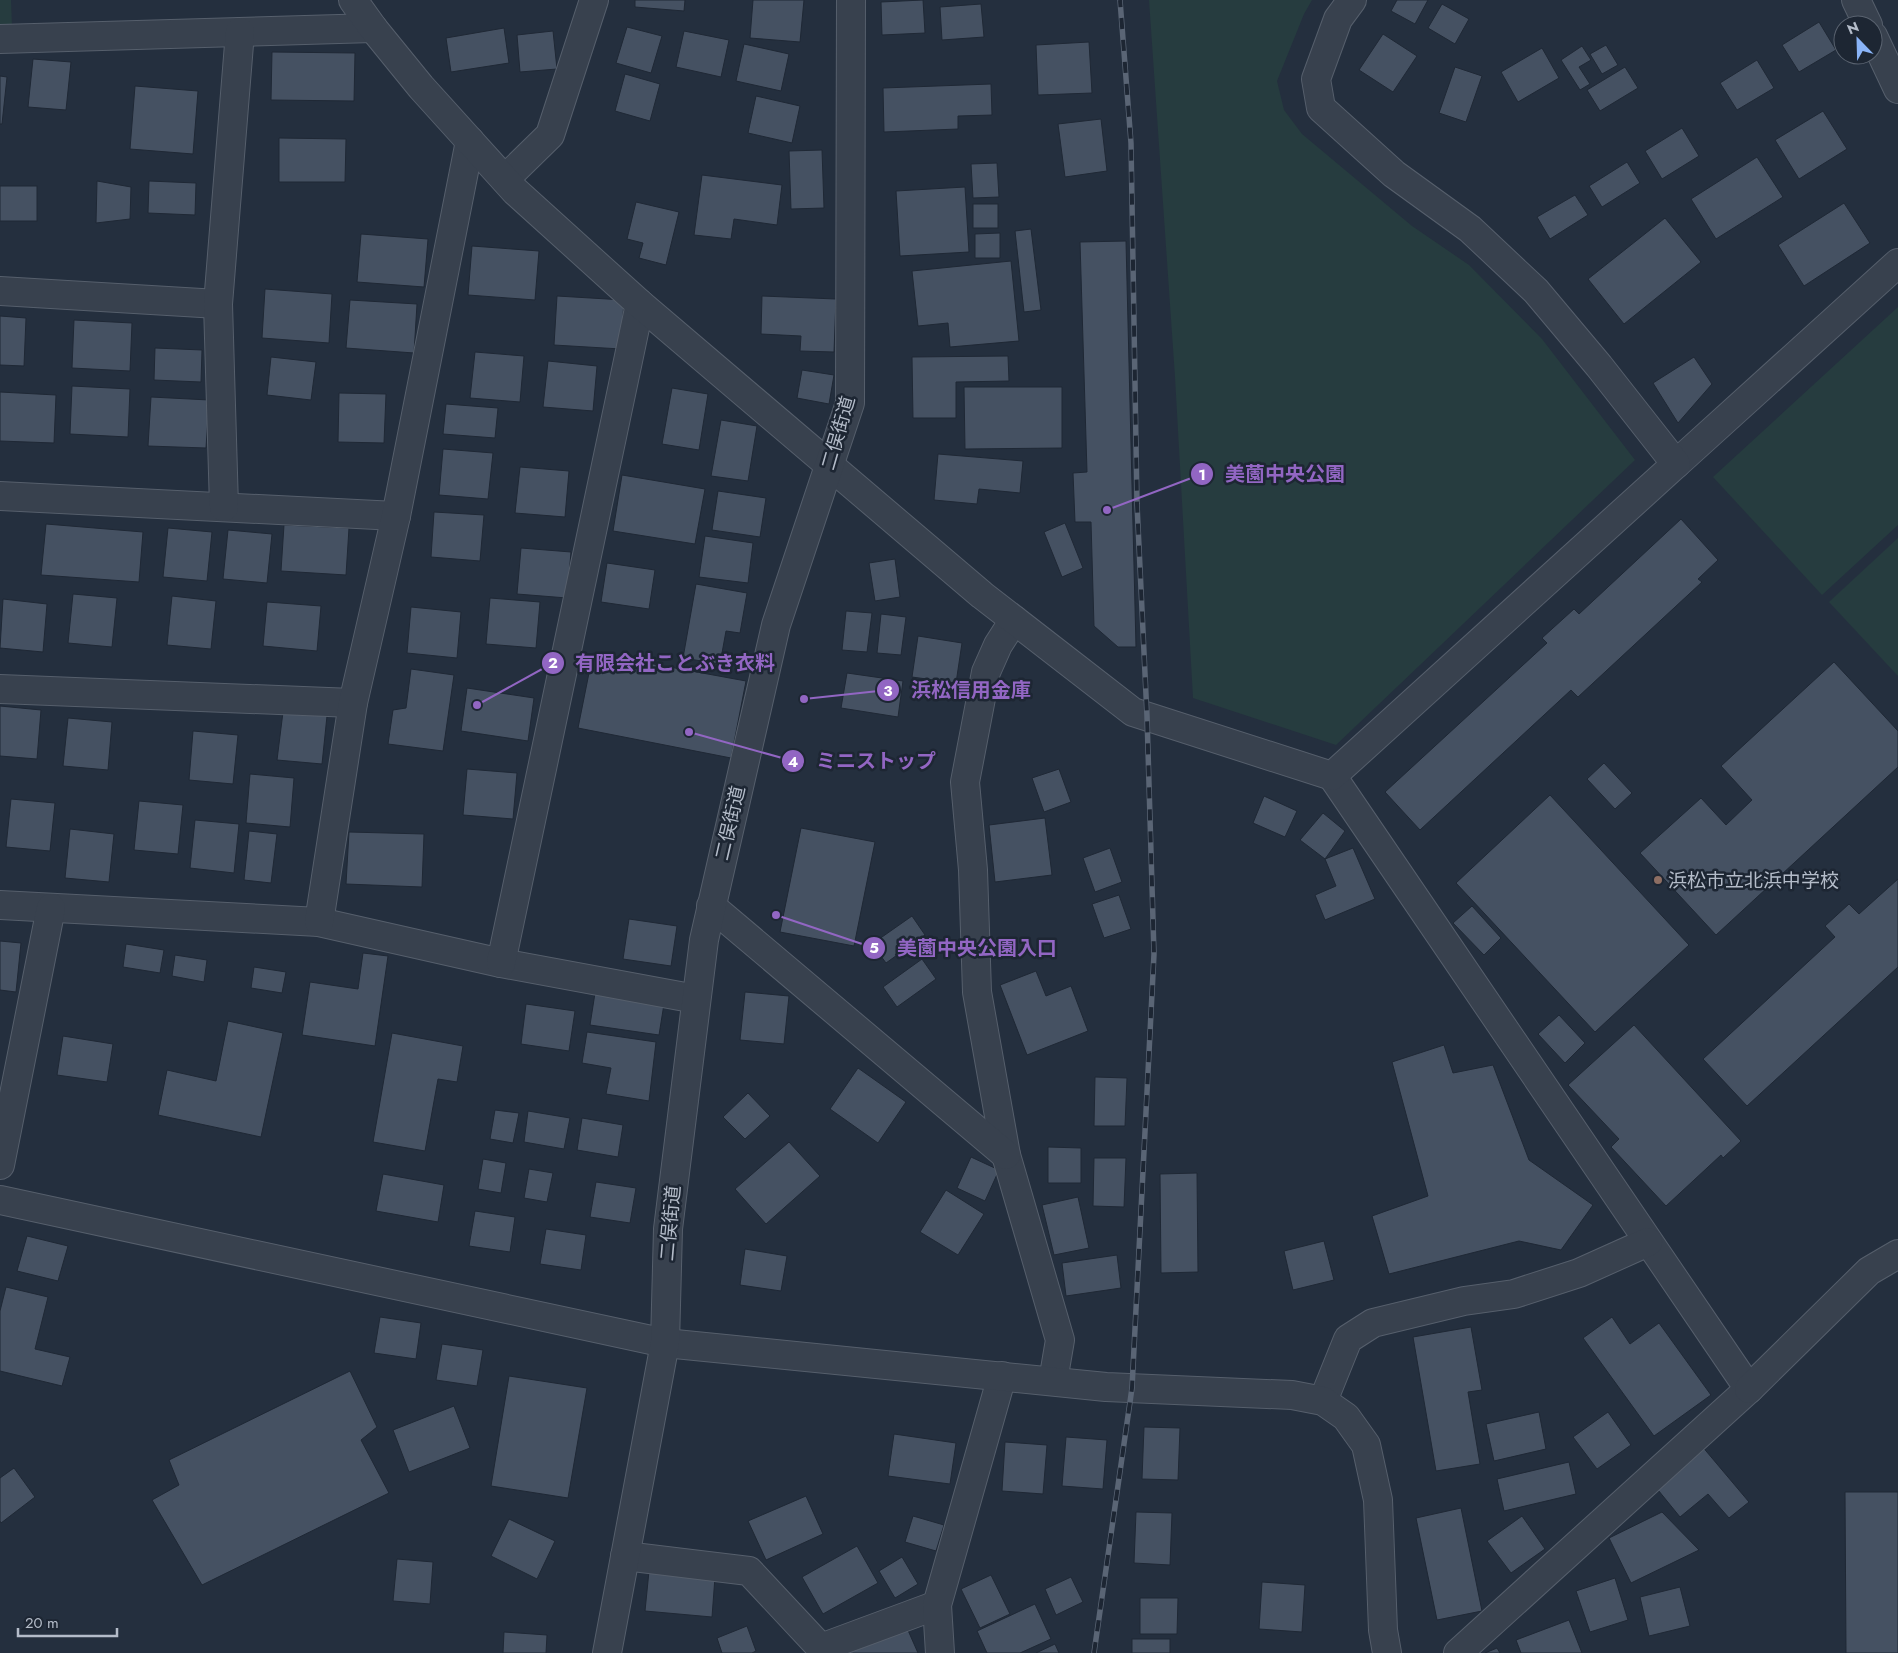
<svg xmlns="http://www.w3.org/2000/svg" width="1898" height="1653" font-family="Jost,'Noto Sans JP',sans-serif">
	<rect width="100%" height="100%" fill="#242f3e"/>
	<g fill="#263c3f">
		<polygon points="0,0 11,0 12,27 0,28"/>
		<polygon points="1149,0 1312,0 1304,14 1277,81 1284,110 1302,134 1412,226 1469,265 1542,339 1635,460 1336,745 1193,698 1175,377"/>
		<polygon points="1898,307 1898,525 1822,595 1713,477"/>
		<polygon points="1898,538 1898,676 1829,602"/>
	</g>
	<g fill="#455162" stroke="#1f2835">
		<polygon points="635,0 685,0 684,11 635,7"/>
		<polygon points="753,0 804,0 800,42 750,38"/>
		<polygon points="923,0 925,33 882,35 881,2"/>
		<polygon points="1397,0 1428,0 1415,24 1391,11"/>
		<polygon points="981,4 984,37 942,40 940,7"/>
		<polygon points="1442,4 1469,19 1455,44 1428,28"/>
		<polygon points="1819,22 1836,50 1799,72 1782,45"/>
		<polygon points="627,27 662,36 651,73 616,63"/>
		<polygon points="504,28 509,63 451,72 446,38"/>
		<polygon points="553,31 557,69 520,72 517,35"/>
		<polygon points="684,31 729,40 721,77 676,67"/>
		<polygon points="1383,34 1417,56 1393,92 1359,70"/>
		<polygon points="1089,42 1092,93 1038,95 1036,45"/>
		<polygon points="744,44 789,54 781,91 736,81"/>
		<polygon points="1606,45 1618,65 1602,74 1590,54"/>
		<polygon points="1582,46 1591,60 1579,67 1590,84 1580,90 1561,60"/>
		<polygon points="1542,48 1559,78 1518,102 1501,72"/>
		<polygon points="272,52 355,53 354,101 271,100"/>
		<polygon points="33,59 71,62 66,110 28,107"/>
		<polygon points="1757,60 1774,88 1737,110 1720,83"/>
		<polygon points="1455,67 1482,76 1466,122 1439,113"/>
		<polygon points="1625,67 1638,88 1600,111 1587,90"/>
		<polygon points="625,74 660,84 650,121 615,111"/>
		<polygon points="0,76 7,77 2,124 0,124"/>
		<polygon points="991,84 992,115 958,116 958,129 884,132 883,88"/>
		<polygon points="135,86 198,91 193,154 130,149"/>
		<polygon points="756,96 800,106 792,143 748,133"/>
		<polygon points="1823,111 1847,149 1799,179 1775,140"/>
		<polygon points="1101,119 1107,171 1065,177 1058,124"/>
		<polygon points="1682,128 1699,156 1662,179 1645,151"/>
		<polygon points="279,138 346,139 345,182 279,182"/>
		<polygon points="822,150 824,208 791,209 789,151"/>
		<polygon points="1757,157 1783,197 1716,239 1691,199"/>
		<polygon points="1627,162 1640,183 1602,207 1589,186"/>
		<polygon points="997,163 999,197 973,198 971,164"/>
		<polygon points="702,175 782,185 777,225 734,219 731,239 694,235"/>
		<polygon points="97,181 131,187 130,219 96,223"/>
		<polygon points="149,181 196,183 195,215 148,213"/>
		<rect x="0" y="186" width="37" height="35"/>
		<polygon points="965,187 969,252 900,256 896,191"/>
		<polygon points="1575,195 1588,215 1550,239 1537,217"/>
		<polygon points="636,202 679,212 666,265 639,258 643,243 627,239"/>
		<polygon points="1844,203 1870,243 1804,286 1778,245"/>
		<rect x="973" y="204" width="25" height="24"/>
		<polygon points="1665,218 1701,262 1624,324 1588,279"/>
		<polygon points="1031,229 1041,310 1024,312 1015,231"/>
		<polygon points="1000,233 1000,258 975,258 975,234"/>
		<polygon points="361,234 428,239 424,287 357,282"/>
		<polygon points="1126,241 1136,647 1118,647 1094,626 1091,522 1075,522 1073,473 1087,472 1080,242"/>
		<polygon points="472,246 539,251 535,300 468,295"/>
		<polygon points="1011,261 1019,341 950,347 948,323 918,326 912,271"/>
		<polygon points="265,289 332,294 329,343 262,338"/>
		<polygon points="557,296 624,300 621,349 554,345"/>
		<polygon points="762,296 836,299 834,352 800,351 801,336 761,334"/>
		<polygon points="350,300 417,304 414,353 346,348"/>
		<polygon points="0,316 26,318 24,366 0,365"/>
		<polygon points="74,320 132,323 130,371 72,368"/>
		<polygon points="155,348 202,350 201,382 154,380"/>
		<polygon points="475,352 524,356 520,402 470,398"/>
		<polygon points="1008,356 1009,381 956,382 956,418 913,418 912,357"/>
		<polygon points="271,357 316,362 311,400 267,395"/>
		<polygon points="1694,357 1712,384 1678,423 1653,383"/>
		<polygon points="548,361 597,366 593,411 543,407"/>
		<polygon points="802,370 834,375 829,404 797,398"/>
		<polygon points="72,386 130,389 128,437 70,434"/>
		<polygon points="964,387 1062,387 1062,448 965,449"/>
		<polygon points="672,388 708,394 699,450 662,444"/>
		<polygon points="0,392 56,395 54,443 0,441"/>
		<polygon points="339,393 386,394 384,443 338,442"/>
		<polygon points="151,397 209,400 206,448 148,446"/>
		<polygon points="446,404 498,408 495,438 443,434"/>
		<polygon points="721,420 757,426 748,481 711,476"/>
		<polygon points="443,449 493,453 488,499 439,495"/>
		<polygon points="938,454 1023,461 1020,493 979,489 977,504 934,500"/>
		<polygon points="520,467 569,471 565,517 515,513"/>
		<polygon points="622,475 705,489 695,544 613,531"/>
		<polygon points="718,491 766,498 760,537 712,530"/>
		<polygon points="434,512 484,515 480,561 431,557"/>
		<polygon points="1681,519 1718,560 1698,579 1702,582 1578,697 1571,690 1420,830 1385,792 1547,643 1542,638 1574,609 1579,614"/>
		<polygon points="1065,523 1083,568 1062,577 1044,532"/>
		<polygon points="46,524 143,532 139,582 41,575"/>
		<polygon points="284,525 349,528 346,575 281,571"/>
		<polygon points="168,528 212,532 207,581 163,577"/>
		<polygon points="228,530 272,534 267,583 223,579"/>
		<polygon points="705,536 753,543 748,583 699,577"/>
		<polygon points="521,548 571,552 567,598 517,594"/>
		<polygon points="895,559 900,597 875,601 869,563"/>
		<polygon points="607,563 655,570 649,609 601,602"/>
		<polygon points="696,584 747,593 740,633 726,631 720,664 683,658"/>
		<polygon points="73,594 117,598 112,647 68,643"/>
		<polygon points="172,596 216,601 211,649 167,645"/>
		<polygon points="490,598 540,602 536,648 486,644"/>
		<polygon points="3,599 47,604 43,652 0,648"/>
		<polygon points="267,602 321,606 317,651 263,646"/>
		<polygon points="411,607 461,612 457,658 407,653"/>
		<polygon points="846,611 872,613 867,652 842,650"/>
		<polygon points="881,614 906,617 901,655 877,653"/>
		<polygon points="918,636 962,643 956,683 912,677"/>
		<polygon points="593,653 746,681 731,758 578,728"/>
		<polygon points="1834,662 1898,731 1898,767 1716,935 1640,853 1701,798 1726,825 1752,800 1721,766"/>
		<polygon points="411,669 454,675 443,751 388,744 393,710 406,708"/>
		<polygon points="847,673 903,681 898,717 841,708"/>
		<polygon points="467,688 534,698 528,741 461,731"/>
		<polygon points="0,706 41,710 37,759 0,756"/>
		<polygon points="283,712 327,716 322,764 277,760"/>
		<polygon points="68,718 112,722 108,770 63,766"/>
		<polygon points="193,731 238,735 233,784 189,780"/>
		<polygon points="1604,763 1632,793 1615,809 1587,779"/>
		<polygon points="467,769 517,773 513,819 463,815"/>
		<polygon points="1059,769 1071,802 1044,812 1032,778"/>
		<polygon points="250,774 294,778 290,827 246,823"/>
		<polygon points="1550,795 1689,945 1595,1032 1456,883"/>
		<polygon points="1264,796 1297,811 1285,837 1253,823"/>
		<polygon points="11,799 55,803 50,851 6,847"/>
		<polygon points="139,801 183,805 178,854 134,850"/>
		<polygon points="1323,813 1345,831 1325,859 1300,840"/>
		<polygon points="1045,818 1052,875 995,882 989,825"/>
		<polygon points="195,820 239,824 234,873 190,868"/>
		<polygon points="801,828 875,842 854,946 780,932"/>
		<polygon points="70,829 114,834 109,882 65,878"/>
		<polygon points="249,831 277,834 271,883 244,880"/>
		<polygon points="349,832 424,834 422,887 346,884"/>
		<polygon points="1110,848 1122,882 1095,892 1083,858"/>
		<polygon points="1353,848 1375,899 1325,920 1315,895 1336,886 1325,859"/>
		<polygon points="1898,879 1898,967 1747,1106 1703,1059 1835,937 1825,926 1849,904 1859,914"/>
		<polygon points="1119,895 1131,929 1104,938 1092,904"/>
		<polygon points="1472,906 1501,938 1484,955 1453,923"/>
		<polygon points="912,916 925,935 886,963 872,944"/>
		<polygon points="629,919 677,926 671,966 623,959"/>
		<polygon points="0,941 21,943 16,992 0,990"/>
		<polygon points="126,944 164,950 160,973 123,967"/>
		<polygon points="363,953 388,956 375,1046 302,1035 310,982 358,989"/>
		<polygon points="175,955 207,960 204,982 172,976"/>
		<polygon points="922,959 936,979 897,1007 883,987"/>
		<polygon points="254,967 286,972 282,993 251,988"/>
		<polygon points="1036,971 1046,996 1071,986 1088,1031 1027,1055 1000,985"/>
		<polygon points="745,992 789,996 784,1044 740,1040"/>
		<polygon points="595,993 664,1004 659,1035 590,1025"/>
		<polygon points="526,1004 575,1011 569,1051 521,1044"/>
		<polygon points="1559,1015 1585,1043 1565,1063 1538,1034"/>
		<polygon points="228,1021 283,1033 261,1137 158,1115 167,1070 216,1081"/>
		<polygon points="1634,1025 1741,1141 1723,1158 1721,1155 1666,1206 1611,1147 1619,1139 1568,1085"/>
		<polygon points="587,1032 656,1042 649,1101 606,1094 611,1068 582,1063"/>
		<polygon points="392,1033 463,1046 457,1082 438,1079 425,1151 373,1142"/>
		<polygon points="63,1036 113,1044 107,1082 57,1075"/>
		<polygon points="1444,1045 1453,1073 1493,1065 1529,1160 1593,1205 1561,1250 1519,1241 1389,1274 1372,1216 1428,1196 1392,1062"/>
		<polygon points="858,1068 906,1102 878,1143 830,1109"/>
		<polygon points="1095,1077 1127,1078 1125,1126 1094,1126"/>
		<polygon points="748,1093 770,1116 745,1139 723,1117"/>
		<polygon points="495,1110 519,1113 513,1143 490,1139"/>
		<polygon points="528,1111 570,1118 564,1149 524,1142"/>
		<polygon points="582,1118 623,1125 618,1157 577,1150"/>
		<polygon points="789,1142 820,1176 766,1224 735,1189"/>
		<polygon points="1048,1147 1081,1148 1081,1183 1048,1183"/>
		<polygon points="971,1157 999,1170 985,1201 957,1188"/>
		<polygon points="1094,1158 1126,1158 1124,1207 1093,1206"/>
		<polygon points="483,1159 506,1163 501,1193 478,1189"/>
		<polygon points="529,1169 553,1173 547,1202 524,1198"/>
		<polygon points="1197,1173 1198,1272 1161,1273 1160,1174"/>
		<polygon points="383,1174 444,1185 438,1222 376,1211"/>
		<polygon points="596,1182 636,1188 630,1223 590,1217"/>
		<polygon points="946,1190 984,1214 958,1255 920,1232"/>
		<polygon points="1078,1197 1089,1248 1054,1255 1042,1205"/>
		<polygon points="475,1211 515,1217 510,1252 469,1246"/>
		<polygon points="546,1229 586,1235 581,1270 540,1264"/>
		<polygon points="27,1236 68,1246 58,1281 17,1271"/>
		<polygon points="1324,1241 1334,1280 1293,1290 1284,1251"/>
		<polygon points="745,1249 787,1256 781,1291 740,1285"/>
		<polygon points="1117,1255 1121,1288 1066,1296 1062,1263"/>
		<polygon points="6,1287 48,1297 35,1349 70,1357 62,1386 0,1371 0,1311"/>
		<polygon points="380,1317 421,1323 416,1359 374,1353"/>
		<polygon points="1612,1317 1630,1344 1659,1323 1711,1395 1654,1436 1583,1338"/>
		<polygon points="1471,1327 1482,1390 1468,1392 1480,1464 1436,1471 1413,1337"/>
		<polygon points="442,1344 483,1350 477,1386 436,1380"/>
		<polygon points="350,1371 377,1427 361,1440 389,1493 202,1585 152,1500 179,1485 169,1460"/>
		<polygon points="509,1376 587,1388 568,1498 491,1486"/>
		<polygon points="454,1406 470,1448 409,1472 393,1430"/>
		<polygon points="1539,1412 1546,1449 1494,1461 1486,1424"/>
		<polygon points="1608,1412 1631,1445 1597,1469 1573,1437"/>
		<polygon points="1144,1427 1180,1428 1178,1480 1142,1479"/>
		<polygon points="894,1434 956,1443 950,1484 888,1476"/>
		<polygon points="1066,1437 1107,1440 1103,1489 1062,1486"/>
		<polygon points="1005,1442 1047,1445 1043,1494 1002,1491"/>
		<polygon points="1701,1445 1749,1502 1729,1518 1708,1494 1680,1517 1654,1485"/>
		<polygon points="1569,1462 1576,1494 1504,1511 1497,1479"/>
		<polygon points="14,1468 35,1497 1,1523 0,1521 0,1478"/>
		<polygon points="1845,1492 1898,1492 1898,1653 1846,1653"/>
		<polygon points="806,1496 823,1534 766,1560 748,1521"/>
		<polygon points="1461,1508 1482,1611 1437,1620 1416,1518"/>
		<polygon points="1136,1512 1172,1513 1170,1565 1134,1563"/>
		<polygon points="1662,1512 1699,1550 1631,1583 1609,1538"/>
		<polygon points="913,1516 944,1525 936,1551 905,1542"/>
		<polygon points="1522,1516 1545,1549 1511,1573 1487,1541"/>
		<polygon points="509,1519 555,1541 537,1579 491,1556"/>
		<polygon points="857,1546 878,1583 823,1614 802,1577"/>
		<polygon points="902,1557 918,1584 895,1598 879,1571"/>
		<polygon points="397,1559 433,1562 430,1604 393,1601"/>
		<polygon points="649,1571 715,1577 712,1617 645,1611"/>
		<polygon points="991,1575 1010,1614 980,1628 961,1589"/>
		<polygon points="1071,1577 1083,1602 1056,1615 1045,1589"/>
		<polygon points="1615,1578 1628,1620 1590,1632 1576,1591"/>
		<polygon points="1262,1582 1305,1585 1302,1632 1259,1629"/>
		<polygon points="1680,1587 1690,1626 1649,1636 1640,1597"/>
		<polygon points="1140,1598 1178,1598 1177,1634 1140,1634"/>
		<polygon points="1035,1604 1051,1639 1020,1653 987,1653 977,1631"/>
		<polygon points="1569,1620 1582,1653 1521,1653 1516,1640"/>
		<polygon points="747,1626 756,1651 752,1653 722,1653 717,1638"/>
		<polygon points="907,1628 918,1653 849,1653"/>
		<polygon points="504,1632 547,1635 546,1653 503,1653"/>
		<rect x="1132" y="1639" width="38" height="14"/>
		<polygon points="1055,1644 1059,1653 1036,1653"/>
		<polygon points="1497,1648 1500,1653 1485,1653"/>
	</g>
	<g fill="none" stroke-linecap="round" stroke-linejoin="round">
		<g stroke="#565f6c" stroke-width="30">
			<g id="minor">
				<polyline points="1856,0 1868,25"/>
				<polyline points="1873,36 1898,89"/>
				<polyline points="0,39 373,28"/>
				<polyline points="505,179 550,135 594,0"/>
				<polyline points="0,291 218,304"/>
				<polyline points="1676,464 1898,263"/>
				<polyline points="0,496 396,516"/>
				<polyline points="224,507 218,304 240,32"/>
				<polyline points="1014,620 998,645 986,672 965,782 973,870 977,992 1006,1155 1060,1340 1053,1381"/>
				<polyline points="0,689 353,703"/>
				<polyline points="1332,776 1749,1389 1458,1653"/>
				<polyline points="0,905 319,922 501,963 696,999"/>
				<polyline points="711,906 1006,1155"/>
				<polyline points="319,922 353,703 396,516 470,141"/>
				<polyline points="501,963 640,304"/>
				<polyline points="0,1165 51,908"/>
				<polyline points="1749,1389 1869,1271 1898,1254"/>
				<polyline points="1323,1401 1348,1339 1373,1323 1464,1301 1514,1294 1579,1273 1648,1242"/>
				<polyline points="625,1556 749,1571 821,1648 937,1605"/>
				<polyline points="940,1653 937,1605 1002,1376"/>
			</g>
		</g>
		<g stroke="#565f6c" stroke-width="30">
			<g id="tertiary">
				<polyline points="353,0 373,28 421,87 515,191 640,304 982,595 1133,712 1332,776 1676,464 1599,366 1536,291 1470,229 1394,174 1321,108 1316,79 1338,19 1352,0"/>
				<polyline points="0,1200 665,1343 1106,1387 1292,1395 1323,1401 1346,1417 1366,1445 1378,1500 1383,1630 1387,1653"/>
				<polyline points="607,1653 665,1343 668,1229 704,940 776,625 850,403 851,0"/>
			</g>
		</g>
		<use href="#minor" stroke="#38414e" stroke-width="28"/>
		<use href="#tertiary" stroke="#38414e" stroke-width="28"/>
		<g stroke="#5a6575" stroke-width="5.5">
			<polyline id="rail" points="1094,1653 1132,1388 1154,954 1147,716 1137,504 1131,143 1120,0"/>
		</g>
		<use href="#rail" stroke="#1d2633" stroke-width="4" stroke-dasharray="11" stroke-linecap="butt"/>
	</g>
	<circle fill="#8d6e63" stroke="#1d2633" stroke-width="2" cx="1658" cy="880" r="5"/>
	<g text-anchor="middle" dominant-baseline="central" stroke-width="5" stroke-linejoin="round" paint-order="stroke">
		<g font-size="19" fill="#b4bcc9" stroke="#1d2633">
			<text transform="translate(838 433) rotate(-74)">二俣街道</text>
			<text transform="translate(730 823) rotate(-77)">二俣街道</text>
			<text transform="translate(670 1223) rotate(-85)">二俣街道</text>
		</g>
		<g font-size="19" fill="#b4bcc9" stroke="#1d2633" text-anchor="start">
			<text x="1668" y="880">浜松市立北浜中学校</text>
		</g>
	</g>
	<path fill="none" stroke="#9266c3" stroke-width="2" d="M1107 510L1202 474M477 705L553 663M804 699L888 690M689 732L793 761M776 915L874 948"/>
	<g fill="#9266c3" stroke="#1d2633" stroke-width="2">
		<circle cx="1107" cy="510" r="5"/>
		<circle cx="477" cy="705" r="5"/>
		<circle cx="804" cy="699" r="5"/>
		<circle cx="689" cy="732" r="5"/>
		<circle cx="776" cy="915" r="5"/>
		<circle cx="1202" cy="474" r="12"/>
		<circle cx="553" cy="663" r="12"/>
		<circle cx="888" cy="690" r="12"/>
		<circle cx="793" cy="761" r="12"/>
		<circle cx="874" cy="948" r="12"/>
	</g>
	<g font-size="15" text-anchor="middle" font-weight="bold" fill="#fff">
		<text x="1202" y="480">1</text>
		<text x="553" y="668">2</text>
		<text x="888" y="696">3</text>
		<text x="793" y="767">4</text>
		<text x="874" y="953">5</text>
	</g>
	<g font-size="20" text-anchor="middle" font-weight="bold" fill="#9266c3" stroke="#1d2633" stroke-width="5" stroke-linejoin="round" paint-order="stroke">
		<text x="1285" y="481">美薗中央公園</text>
		<text x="675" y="670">有限会社ことぶき衣料</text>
		<text x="971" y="697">浜松信用金庫</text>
		<text x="876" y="768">ミニストップ</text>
		<text x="977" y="955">美薗中央公園入口</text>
	</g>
	<g transform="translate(1858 40) rotate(337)"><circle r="24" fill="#1d2633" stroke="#59626f"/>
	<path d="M0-4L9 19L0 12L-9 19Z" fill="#8ab4f8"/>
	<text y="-8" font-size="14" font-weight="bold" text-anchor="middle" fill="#b4bcc9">N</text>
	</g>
	<path d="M18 1628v8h99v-8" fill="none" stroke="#b4bcc9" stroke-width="2.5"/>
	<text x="25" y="1628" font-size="15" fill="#b4bcc9" stroke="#1d2633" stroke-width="4" paint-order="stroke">20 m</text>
</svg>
